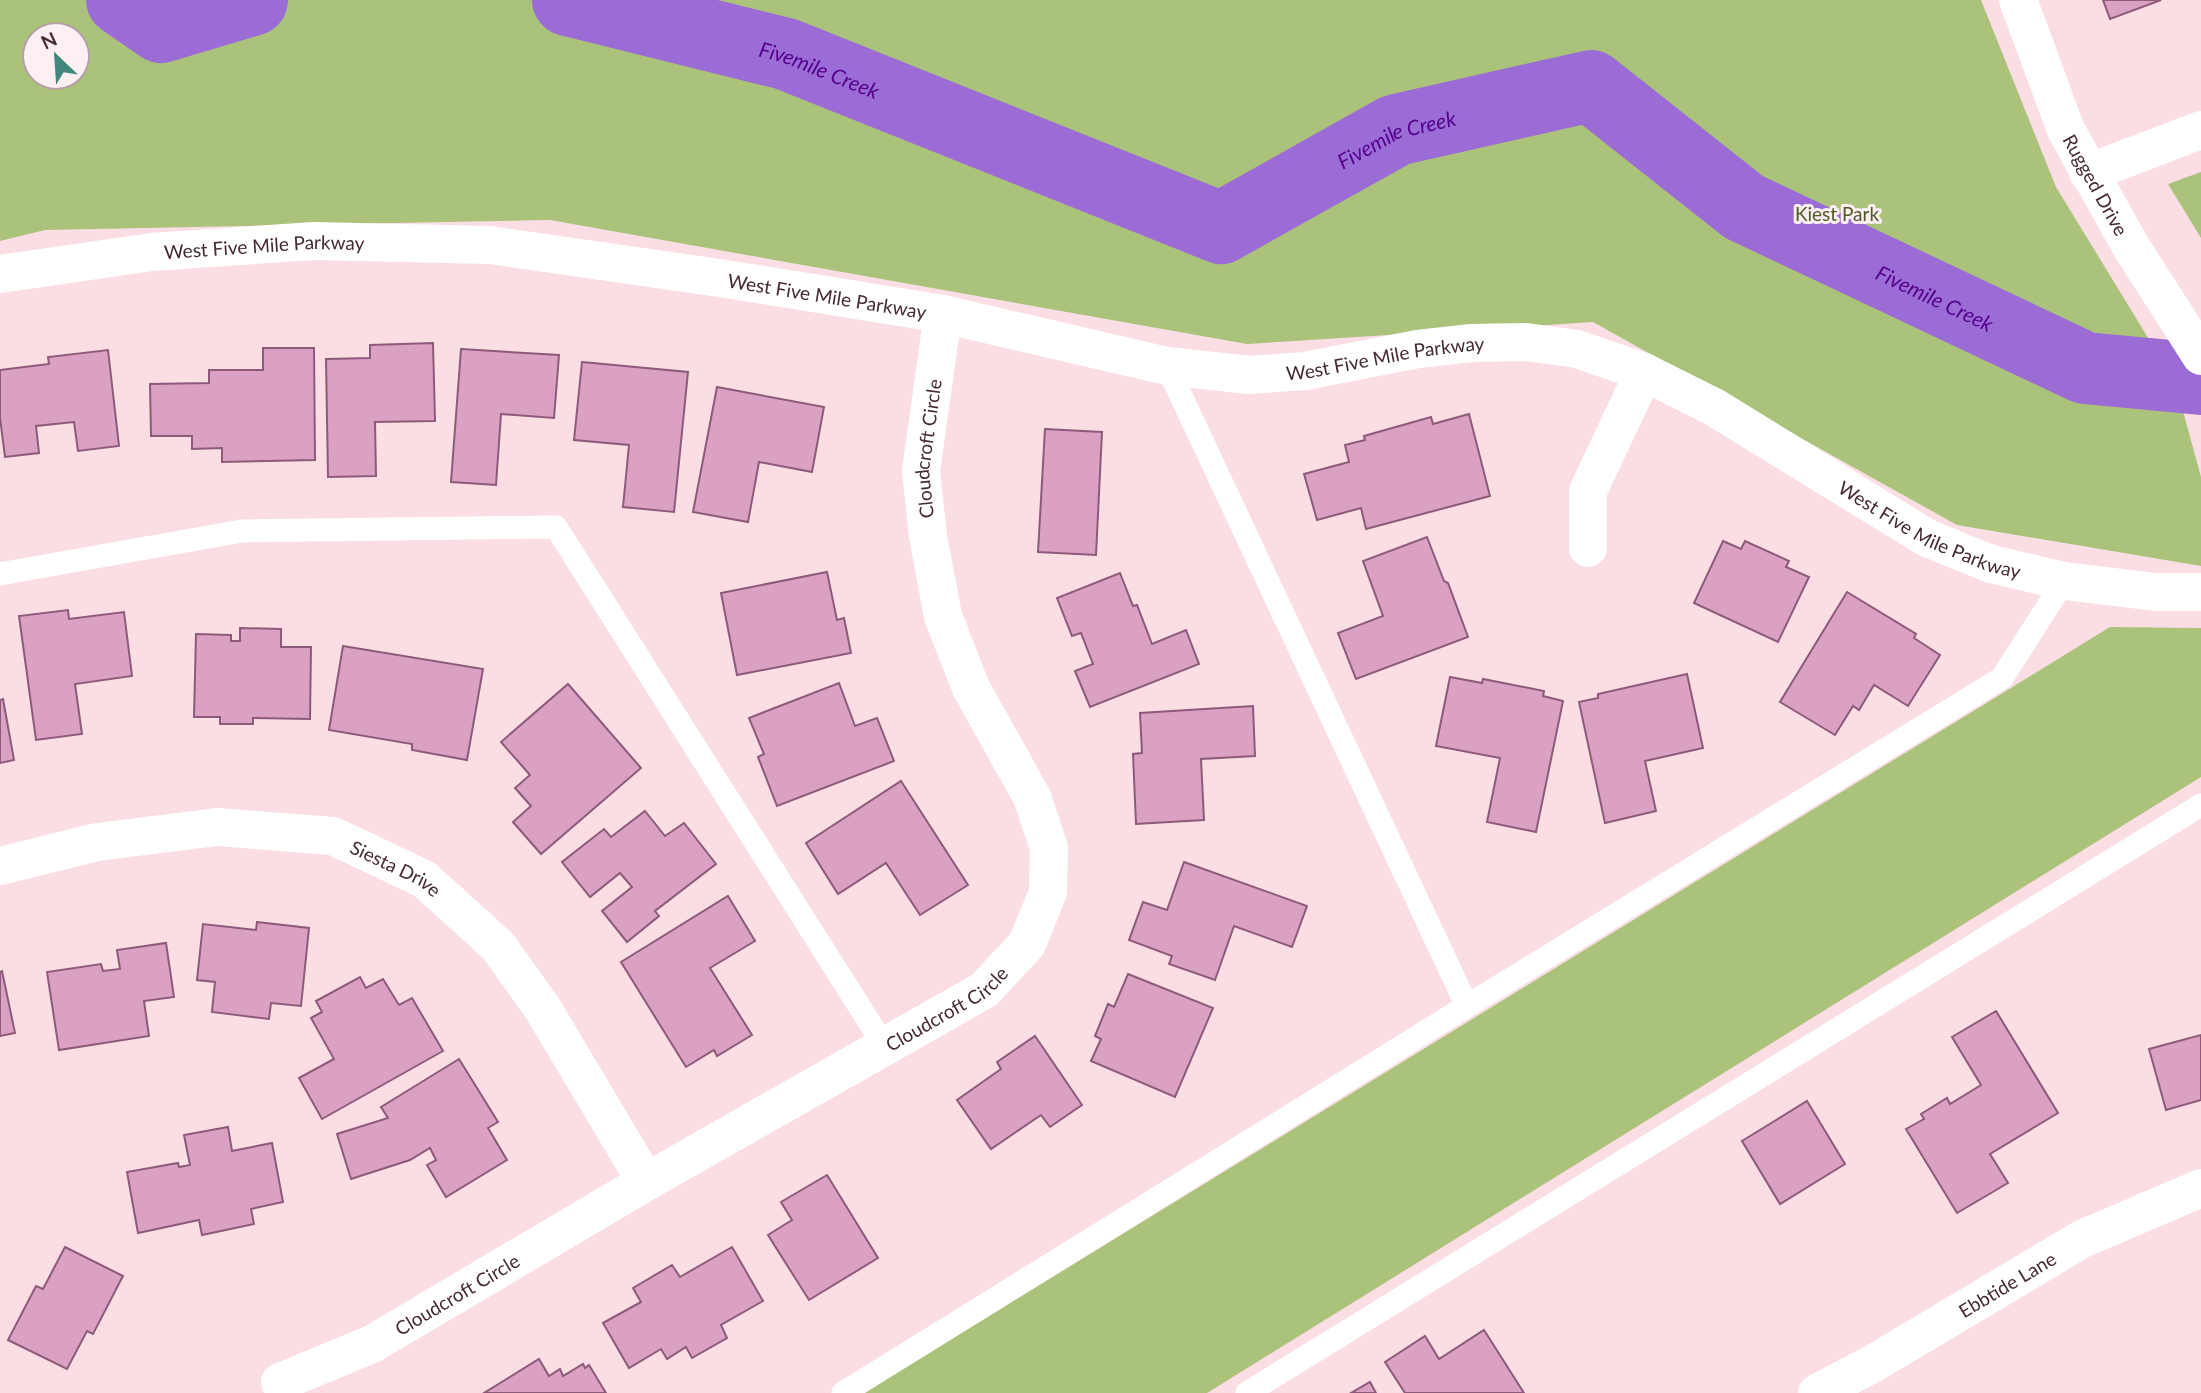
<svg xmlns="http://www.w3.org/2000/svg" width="2201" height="1393" font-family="Lato,sans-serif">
	<rect width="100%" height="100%" fill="#fadee4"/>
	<g fill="#abc27b" fill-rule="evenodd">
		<path d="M0,0H1981L2056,187L2175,382L2201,477V566L1957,525L1593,322L1247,344L550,220L45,230L0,241ZM35,35H77V77H35Z"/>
		<polygon points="2201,172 2201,238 2168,184"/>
		<polygon points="2110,627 2201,628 2201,777 1207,1393 864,1393"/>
	</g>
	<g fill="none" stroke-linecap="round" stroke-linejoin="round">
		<g stroke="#9c6cd6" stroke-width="72">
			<polyline points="122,0 161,27 252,0"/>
			<path id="s1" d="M568,0L786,54L1221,228L1396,130L1591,86L1744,207L2085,368L2201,379"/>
		</g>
	</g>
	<g fill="#daa1c3" stroke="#8e5a7a" stroke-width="2">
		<polygon points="2103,0 2161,0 2110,19"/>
		<polygon points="433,343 435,421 375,422 376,476 328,477 326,359 370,358 370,345"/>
		<polygon points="263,348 314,348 315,460 222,462 222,448 192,449 192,436 151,436 150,384 209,383 209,370 263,370"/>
		<polygon points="461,349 559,355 554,418 501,414 496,485 451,482"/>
		<polygon points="108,350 119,446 78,451 74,422 36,426 39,453 5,457 0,418 0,370 49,364 48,357"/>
		<polygon points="582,362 688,372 674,512 623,507 629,445 574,440"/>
		<polygon points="717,387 824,407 812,472 759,462 748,522 693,512"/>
		<polygon points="1469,414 1490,496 1366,529 1361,508 1317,520 1304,474 1349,462 1345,445 1365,440 1364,436 1431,417 1433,424"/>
		<polygon points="1045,429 1102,432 1096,555 1038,552"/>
		<polygon points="1427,537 1444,581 1448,583 1468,637 1356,679 1338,633 1383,616 1363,561"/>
		<polygon points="1723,541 1741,549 1745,541 1789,561 1786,567 1809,577 1778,642 1694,603"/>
		<polygon points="827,572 837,620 844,618 851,653 737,675 721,593"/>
		<polygon points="1120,573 1133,606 1137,605 1152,644 1186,630 1199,664 1090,707 1075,671 1093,664 1081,633 1072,636 1057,598"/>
		<polygon points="1847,592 1916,634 1914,638 1940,655 1908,706 1874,685 1859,710 1853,706 1835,735 1780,702"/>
		<polygon points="68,610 69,619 124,612 132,676 75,684 82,734 36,740 19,616"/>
		<polygon points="240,628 281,629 281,647 311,647 310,719 253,718 253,724 220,724 220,717 194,717 196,634 231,635 231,641 240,641"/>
		<polygon points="343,646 483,669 467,760 412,750 412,744 329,730"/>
		<polygon points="1687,674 1703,748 1645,761 1656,811 1605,823 1579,702 1598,698 1598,694"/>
		<polygon points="1450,677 1482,683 1483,679 1544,691 1543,696 1563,701 1536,832 1487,822 1500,758 1436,746"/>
		<polygon points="839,683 855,726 877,718 894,761 777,806 758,757 764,754 749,718"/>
		<polygon points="568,684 641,768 541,854 513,822 531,806 515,788 530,775 501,742"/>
		<polygon points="3,699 14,760 0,763 0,700"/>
		<polygon points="1253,706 1255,756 1201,759 1204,820 1136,824 1133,754 1142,753 1140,713"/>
		<polygon points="901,781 968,885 920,915 886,863 838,894 806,843"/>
		<polygon points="645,811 665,836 684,823 716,864 655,911 659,916 627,942 602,911 632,887 620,873 590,897 562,862 604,829 611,837"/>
		<polygon points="1184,862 1307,906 1292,947 1234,926 1215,980 1169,964 1172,956 1129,940 1143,902 1167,910"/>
		<polygon points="728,896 755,941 710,968 752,1035 717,1056 714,1050 686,1067 621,962"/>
		<polygon points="257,922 309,928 301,1006 271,1003 269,1019 212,1012 215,982 197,980 203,924 256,930"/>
		<polygon points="166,943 174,997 144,1001 149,1036 59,1050 47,972 101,964 103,971 120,969 117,950"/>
		<polygon points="2,971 15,1033 0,1036 0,972"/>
		<polygon points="1128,974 1213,1008 1175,1097 1091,1061 1101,1039 1095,1036 1108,1004 1114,1007"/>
		<polygon points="360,977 366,988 383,979 399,1005 412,998 443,1051 322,1119 299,1078 334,1059 311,1018 322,1012 316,1001"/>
		<polygon points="1996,1011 2058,1113 1990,1154 2008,1183 1957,1213 1906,1129 1924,1119 1921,1114 1947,1098 1950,1104 1981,1085 1952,1037"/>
		<polygon points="2201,1035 2201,1100 2166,1110 2149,1049"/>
		<polygon points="1035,1036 1082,1105 1050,1127 1041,1115 991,1149 957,1100 1001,1069 997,1062"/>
		<polygon points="459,1059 498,1122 488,1128 507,1160 446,1197 427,1165 436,1160 430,1148 410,1160 351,1179 337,1134 388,1118 381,1107"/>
		<polygon points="1807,1101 1845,1164 1780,1204 1742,1141"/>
		<polygon points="228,1127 232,1151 272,1143 283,1202 251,1209 254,1224 202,1235 199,1220 138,1233 127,1172 178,1163 179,1167 190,1165 184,1135"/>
		<polygon points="827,1175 878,1258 809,1300 768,1235 792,1220 781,1202"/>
		<polygon points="65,1247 123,1276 93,1334 87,1331 67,1369 8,1340 36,1286 43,1289"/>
		<polygon points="732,1247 763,1301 721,1325 727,1338 692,1358 686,1347 667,1359 661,1349 629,1368 603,1323 641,1302 633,1288 672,1265 680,1277"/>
		<polygon points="1484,1330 1524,1393 1405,1393 1385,1362 1425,1336 1439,1359"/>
		<polygon points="539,1359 549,1376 560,1369 563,1376 583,1364 585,1368 589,1365 606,1393 484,1393"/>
		<polygon points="1370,1382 1376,1393 1351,1393"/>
	</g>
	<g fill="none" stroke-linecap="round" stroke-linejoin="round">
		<g stroke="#fff" stroke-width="23">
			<polyline points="1167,366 1467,1006"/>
			<polyline points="0,574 242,531 556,527 885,1047"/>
			<polyline points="843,1393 1467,1006 2002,678 2064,581"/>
			<polyline points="1247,1393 2201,805"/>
		</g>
		<g stroke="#fff" stroke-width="38">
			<path id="s2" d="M0,274L152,252L314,241L490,245L726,279L943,314L1167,366L1249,375L1305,371L1418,349L1471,343L1526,342L1577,349L1644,372L1714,407L1927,538L1991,564L2064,581L2156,592H2201"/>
			<polyline points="1588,548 1588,491 1644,372"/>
			<path id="s3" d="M0,866L97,842L217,827L333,836L424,879L498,946L543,1009L646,1182"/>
			<path id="s4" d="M280,1382L372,1344L646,1182L984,990L1027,944L1048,892L1049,848L1032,797L971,688L943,616L928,536L921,471L943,314"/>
			<path id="s5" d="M1817,1393L1874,1363L2082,1239L2201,1188"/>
		</g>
		<g stroke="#fff" stroke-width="38">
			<path id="s6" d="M2018,0L2066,130L2130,245L2201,356"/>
			<polyline points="2088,173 2201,130"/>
		</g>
	</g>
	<g text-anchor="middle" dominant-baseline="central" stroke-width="6" stroke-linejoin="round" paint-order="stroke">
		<g font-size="19" fill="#452a31" stroke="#feeff2">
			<text stroke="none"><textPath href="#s6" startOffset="201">Rugged Drive</textPath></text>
			<text stroke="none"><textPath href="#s2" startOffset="266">West Five Mile Parkway</textPath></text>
			<text stroke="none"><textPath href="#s2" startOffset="833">West Five Mile Parkway</textPath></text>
			<text stroke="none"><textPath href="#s2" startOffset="1400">West Five Mile Parkway</textPath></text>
			<text stroke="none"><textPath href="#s4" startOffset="1395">Cloudcroft Circle</textPath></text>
			<text stroke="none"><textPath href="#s2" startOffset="1992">West Five Mile Parkway</textPath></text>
			<text stroke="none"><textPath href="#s3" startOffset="408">Siesta Drive</textPath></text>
			<text stroke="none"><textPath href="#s4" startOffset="765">Cloudcroft Circle</textPath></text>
			<text stroke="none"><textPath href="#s5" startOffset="219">Ebbtide Lane</textPath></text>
			<text stroke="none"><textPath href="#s4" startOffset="198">Cloudcroft Circle</textPath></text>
		</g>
		<g font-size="19" fill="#4d5b29" stroke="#feeff2">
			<text x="1837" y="213">Kiest Park</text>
		</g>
		<g font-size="21" font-style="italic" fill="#53008b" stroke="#feeff2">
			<text stroke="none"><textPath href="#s1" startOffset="261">Fivemile Creek</textPath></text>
			<text stroke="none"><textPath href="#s1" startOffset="891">Fivemile Creek</textPath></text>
			<text stroke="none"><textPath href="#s1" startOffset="1500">Fivemile Creek</textPath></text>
		</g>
	</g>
	<g transform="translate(56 56) rotate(335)"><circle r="33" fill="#feeff2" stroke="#b4a0a5" stroke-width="2"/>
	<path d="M0-5L12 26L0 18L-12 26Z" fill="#42877d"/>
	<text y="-10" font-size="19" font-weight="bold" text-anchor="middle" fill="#452a31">N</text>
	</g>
</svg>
